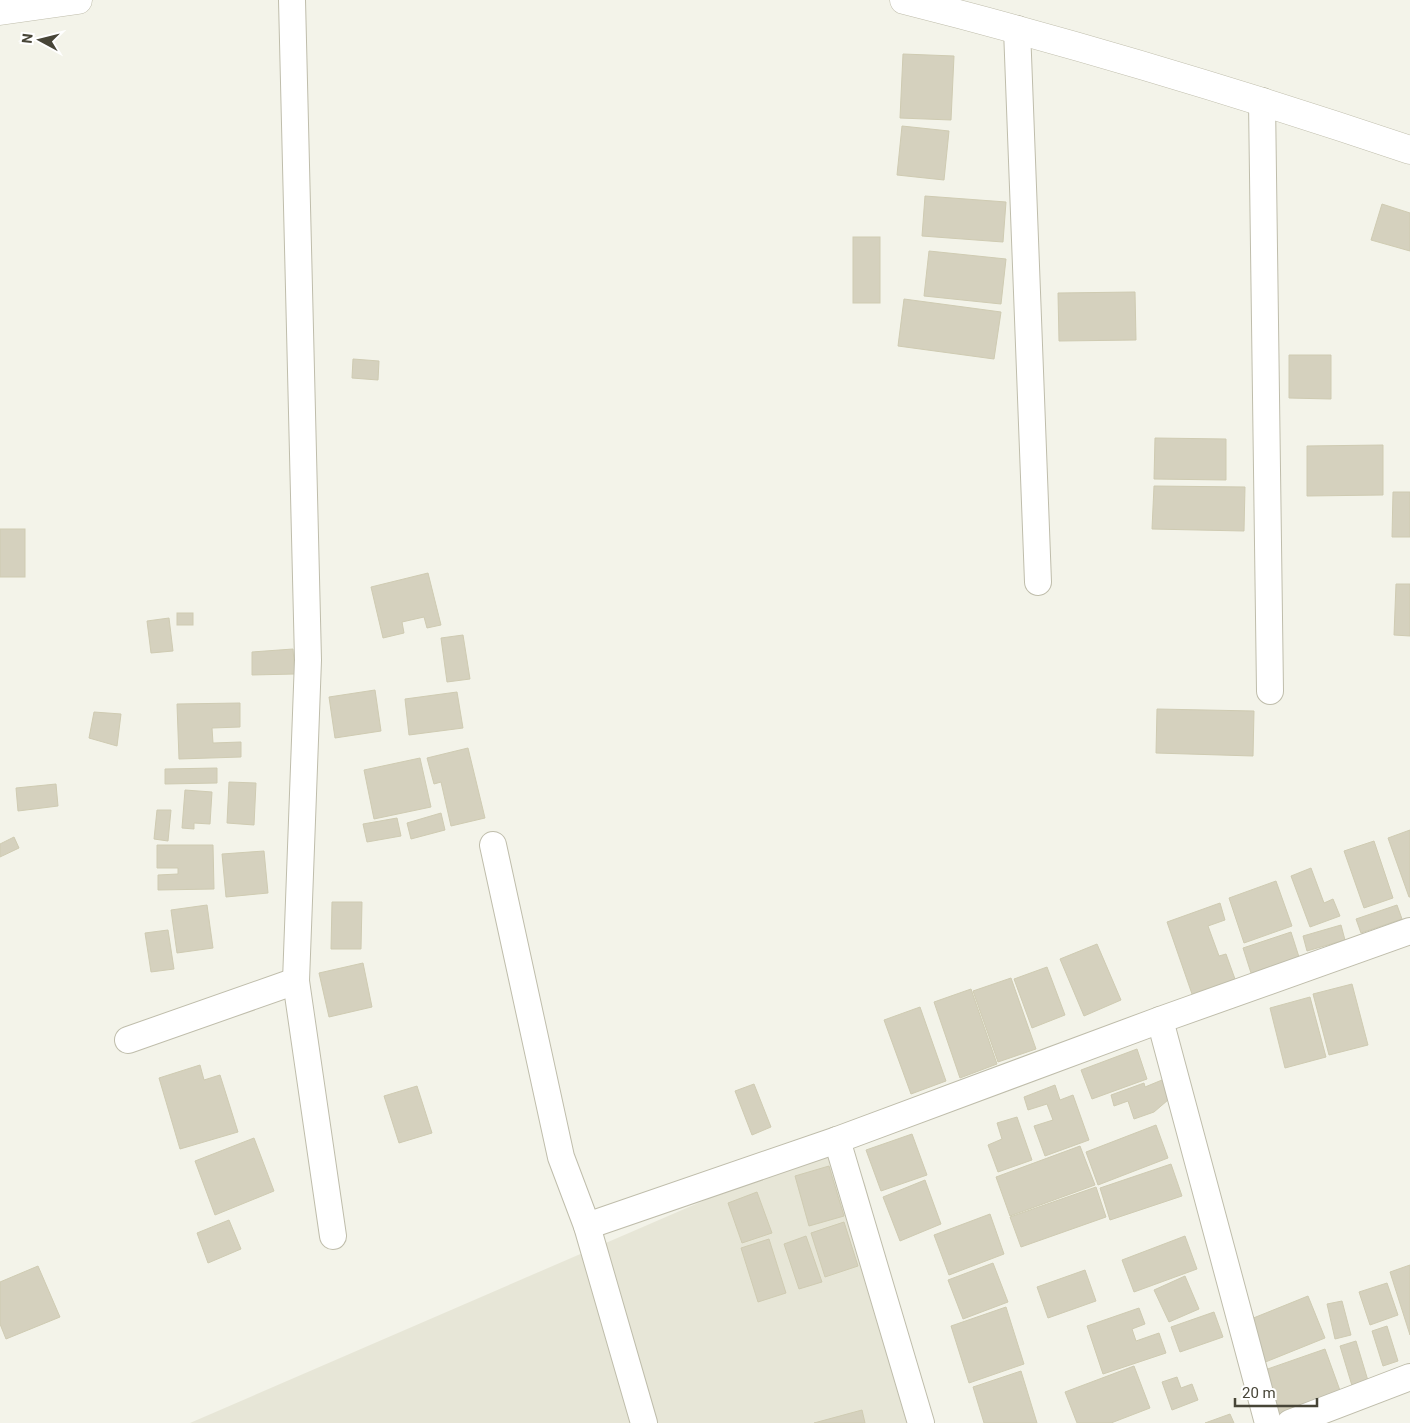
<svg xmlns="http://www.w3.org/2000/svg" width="1410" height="1423" font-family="Roboto,sans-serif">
	<rect width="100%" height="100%" fill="#f3f3e9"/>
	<polygon fill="#e7e6d7" points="846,1139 865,1184 929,1423 190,1423"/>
	<g fill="#d5d1be" stroke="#cfcbb2">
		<polygon points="903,54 954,56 951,120 900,118"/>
		<polygon points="902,126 949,131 944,180 897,175"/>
		<polygon points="925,196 1006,202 1003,242 922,236"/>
		<polygon points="1382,204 1410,213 1410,251 1371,240"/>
		<rect x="853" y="237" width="27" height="66"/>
		<polygon points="929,251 1006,259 1001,304 924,296"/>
		<polygon points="1135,292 1136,340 1059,341 1058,293"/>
		<polygon points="904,299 1001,312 994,359 898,346"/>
		<polygon points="1289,355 1331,355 1331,399 1289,398"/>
		<polygon points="353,359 379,361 378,380 352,378"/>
		<polygon points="1155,438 1226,439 1226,480 1154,479"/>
		<polygon points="1383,445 1383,495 1307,496 1307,446"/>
		<polygon points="1154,486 1245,487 1244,531 1152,529"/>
		<polygon points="1393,492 1410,492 1410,537 1392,537"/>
		<rect x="0" y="529" width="25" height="48"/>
		<polygon points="428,573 441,625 427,628 424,617 402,622 404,633 383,638 371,587"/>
		<polygon points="1396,584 1410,584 1410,636 1394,635"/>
		<rect x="177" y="613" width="16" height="12"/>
		<polygon points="169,618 173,651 151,653 147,621"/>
		<polygon points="463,635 470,679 447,682 441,638"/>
		<polygon points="293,649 295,674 252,675 252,652"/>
		<polygon points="375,690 381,731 335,738 329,697"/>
		<polygon points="457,692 463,728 409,735 405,699"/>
		<polygon points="240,703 240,727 212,728 213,743 241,742 241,757 179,759 177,704"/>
		<polygon points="1157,709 1254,711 1253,756 1156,753"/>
		<polygon points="94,712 121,714 117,746 89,738"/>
		<polygon points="468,748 485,818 451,826 441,782 434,784 427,758"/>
		<polygon points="420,758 431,807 374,819 364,770"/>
		<polygon points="217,768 217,783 165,784 165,769"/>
		<polygon points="229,782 256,783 254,825 227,823"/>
		<polygon points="56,784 58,806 18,811 16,788"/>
		<polygon points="185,790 212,792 210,824 194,823 194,829 182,828"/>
		<polygon points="157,810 171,810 168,841 154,839"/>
		<polygon points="441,813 445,830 411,839 407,823"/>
		<polygon points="397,818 401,836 367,842 363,824"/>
		<polygon points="1410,830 1410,897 1409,897 1388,838"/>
		<polygon points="14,837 19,848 0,857 0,844"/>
		<polygon points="1374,841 1393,898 1364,908 1344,851"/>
		<polygon points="157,845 213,845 214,889 158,890 158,875 178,874 178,868 157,868"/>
		<polygon points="264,851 268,893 226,897 222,854"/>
		<polygon points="1311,868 1324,903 1333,899 1340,916 1310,927 1291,876"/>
		<polygon points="1276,881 1292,926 1244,943 1229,898"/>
		<polygon points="332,902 362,902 361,949 331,949"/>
		<polygon points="1220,903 1225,920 1208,926 1219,956 1226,954 1235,979 1192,994 1167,922"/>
		<polygon points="207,905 213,948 177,953 171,910"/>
		<polygon points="1397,905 1402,919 1361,933 1356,919"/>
		<polygon points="1341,925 1345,940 1307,951 1303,936"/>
		<polygon points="168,930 174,969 151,972 145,933"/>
		<polygon points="1291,932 1299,957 1251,973 1243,948"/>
		<polygon points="1097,944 1121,1000 1084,1016 1060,959"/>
		<polygon points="363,963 372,1007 329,1017 319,973"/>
		<polygon points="1047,967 1065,1015 1032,1028 1014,979"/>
		<polygon points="1011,978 1036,1049 998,1062 973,991"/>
		<polygon points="1352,984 1368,1045 1329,1055 1313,994"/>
		<polygon points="971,989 997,1064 960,1078 934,1002"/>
		<polygon points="1310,997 1326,1057 1285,1068 1270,1008"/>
		<polygon points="920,1007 946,1081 911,1094 884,1020"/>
		<polygon points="1137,1049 1147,1079 1092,1099 1081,1070"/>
		<polygon points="200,1065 204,1080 220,1075 238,1132 180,1149 159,1078"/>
		<polygon points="1162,1080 1168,1100 1154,1112 1134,1119 1128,1101 1114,1106 1111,1095 1144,1083 1145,1087"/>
		<polygon points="754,1084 771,1127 752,1135 735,1091"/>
		<polygon points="1055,1085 1060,1100 1073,1095 1089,1140 1045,1156 1034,1126 1053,1120 1047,1104 1028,1110 1024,1097"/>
		<polygon points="417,1086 432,1133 399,1143 384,1096"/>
		<polygon points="1017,1117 1032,1160 998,1172 988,1145 1002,1139 997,1123"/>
		<polygon points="1156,1125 1168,1158 1098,1185 1086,1152"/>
		<polygon points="912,1134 927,1175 881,1191 866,1150"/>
		<polygon points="254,1138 274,1191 215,1215 195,1161"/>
		<polygon points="1080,1146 1095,1185 1010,1216 996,1177"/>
		<polygon points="1171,1164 1182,1196 1110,1220 1100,1188"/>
		<polygon points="829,1166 844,1216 809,1226 795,1176"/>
		<polygon points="925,1180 941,1224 900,1241 883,1197"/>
		<polygon points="1096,1187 1106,1217 1021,1247 1010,1217"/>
		<polygon points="757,1192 772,1233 742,1243 728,1203"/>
		<polygon points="990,1214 1004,1254 949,1275 934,1235"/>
		<polygon points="229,1220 241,1249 208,1263 197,1233"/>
		<polygon points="844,1222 858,1266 825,1277 811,1233"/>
		<polygon points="806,1236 822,1282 799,1289 784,1244"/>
		<polygon points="1185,1236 1197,1269 1134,1292 1122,1260"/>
		<polygon points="769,1239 786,1293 758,1302 741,1248"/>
		<polygon points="993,1263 1008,1302 963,1319 948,1280"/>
		<polygon points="1410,1265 1410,1335 1390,1272"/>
		<polygon points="38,1266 60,1317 6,1339 0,1324 0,1282"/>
		<polygon points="1085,1270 1096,1301 1048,1318 1037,1287"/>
		<polygon points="1185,1276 1199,1309 1169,1322 1154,1290"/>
		<polygon points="1387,1283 1398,1315 1370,1325 1359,1292"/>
		<polygon points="1308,1296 1325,1338 1263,1363 1246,1321"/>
		<polygon points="1342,1301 1351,1335 1335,1339 1327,1304"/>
		<polygon points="1006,1307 1024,1364 969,1383 951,1326"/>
		<polygon points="1139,1308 1145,1324 1132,1329 1136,1341 1159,1333 1166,1353 1103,1374 1087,1326"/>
		<polygon points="1214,1312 1223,1337 1180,1352 1171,1327"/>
		<polygon points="1387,1326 1398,1361 1383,1366 1372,1331"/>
		<polygon points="1356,1341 1369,1384 1353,1389 1340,1346"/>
		<polygon points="1325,1349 1342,1396 1275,1420 1259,1372"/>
		<polygon points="1134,1366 1150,1408 1111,1423 1077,1423 1065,1392"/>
		<polygon points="1021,1371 1037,1423 984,1423 973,1387"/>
		<polygon points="1177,1377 1181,1388 1192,1384 1198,1400 1172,1410 1162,1382"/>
		<polygon points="862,1410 865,1423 814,1423"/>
		<polygon points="1230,1414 1234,1423 1205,1423"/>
	</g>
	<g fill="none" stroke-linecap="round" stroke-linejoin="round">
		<g stroke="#bfbdab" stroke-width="28">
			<g id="minor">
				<polyline points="292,0 308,660 296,981 333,1236"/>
				<polyline points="1017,29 1038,582"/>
				<polyline points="1262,101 1270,691"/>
				<polyline points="493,845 561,1157 587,1226 644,1423"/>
				<polyline points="1160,1020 1268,1423"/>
				<polyline points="128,1040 296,981"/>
				<polyline points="837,1140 921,1423"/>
				<polyline points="587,1226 837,1140 1160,1020 1410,931"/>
				<polyline points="1290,1423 1410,1377"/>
			</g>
		</g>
		<g stroke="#bfbdab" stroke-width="29">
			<g id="tertiary">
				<path d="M904,0C1075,43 1243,94 1410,150"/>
				<polyline points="0,11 78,0"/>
			</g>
		</g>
		<use href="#minor" stroke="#fff" stroke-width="26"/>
		<use href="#tertiary" stroke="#fff" stroke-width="28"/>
	</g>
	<g transform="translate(40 40) rotate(277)" stroke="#ffffff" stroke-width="4" paint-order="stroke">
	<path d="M0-4L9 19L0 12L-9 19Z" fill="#474537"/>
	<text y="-8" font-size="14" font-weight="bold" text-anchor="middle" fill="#474537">N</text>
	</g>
	<path d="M1235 1398v8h82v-8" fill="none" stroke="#474537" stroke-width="2.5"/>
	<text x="1242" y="1398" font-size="15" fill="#474537" stroke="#ffffff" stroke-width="4" paint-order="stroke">20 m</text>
</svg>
